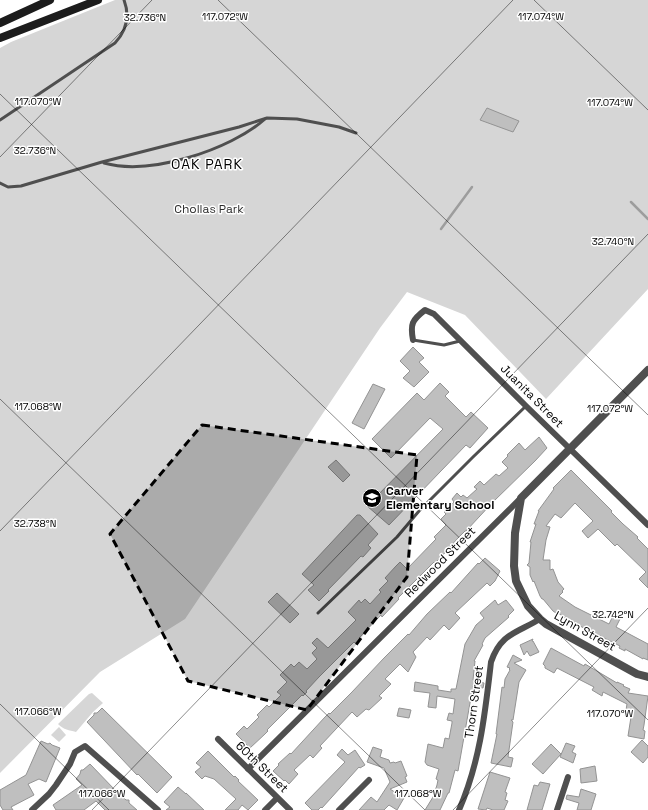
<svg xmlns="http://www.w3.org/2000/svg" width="648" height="810" font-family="'Space Grotesk',sans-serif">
	<rect width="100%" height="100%" fill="#fff"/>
	<g fill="#d6d6d6">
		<polygon points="115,0 648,0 648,289 546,399 465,315 407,292 380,328 185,619 100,672 0,773 0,48 11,42"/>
		<path d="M92,693L103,703L93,712L76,732C69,730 64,730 58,724L89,694Z"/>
		<polygon points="59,727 66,735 59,742 51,735"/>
	</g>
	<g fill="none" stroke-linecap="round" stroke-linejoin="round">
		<g stroke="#9d9d9d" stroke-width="2.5">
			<polyline points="631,202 648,219"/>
			<polyline points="441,229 472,187"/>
		</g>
	</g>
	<g fill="#bfbfbf" stroke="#939393">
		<polygon points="487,108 519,121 513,132 480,120"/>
		<polygon points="413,347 424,358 419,362 429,372 414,387 403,378 410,371 400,361"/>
		<polygon points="440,383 449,392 445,396 466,417 471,412 488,428 470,448 466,445 389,525 367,506 443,429 430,418 391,458 372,439 417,393 424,400"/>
		<polygon points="373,384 385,389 364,429 352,423"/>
		<polygon points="539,437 547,448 535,461 493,502 466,531 465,531 458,538 442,556 435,563 434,562 398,598 399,599 382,617 381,615 359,638 360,639 355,643 354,642 319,677 306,691 307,692 303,696 302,695 267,730 268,731 265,734 250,748 236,734 244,726 247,729 259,717 257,715 267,705 269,707 281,695 277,692 287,682 280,675 291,664 294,667 299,662 307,669 317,659 312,653 317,648 312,643 317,638 328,648 356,620 348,612 359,600 361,603 365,599 370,604 381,592 379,590 388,581 385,578 396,566 400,562 407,569 436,539 434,537 446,525 441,519 446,514 444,512 454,502 452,499 457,493 461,497 463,495 467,498 477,489 474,487 480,481 484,485 496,474 499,476 508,468 502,462 508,456 507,455 519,443 525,450"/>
		<polygon points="336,460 350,475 343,482 328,467"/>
		<polygon points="571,470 612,511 611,512 623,524 638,537 637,538 648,549 648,588 639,579 646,572 617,544 615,546 598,529 588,538 582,531 593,521 575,503 561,518 555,514 546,526 550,527 546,540 543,560 550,560 550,570 553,569 558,582 564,589 562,591 563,592 559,596 575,607 609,624 615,612 622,615 616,627 648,644 648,660 643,658 643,659 625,649 625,651 619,648 620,646 574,623 573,624 557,612 556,613 553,611 543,599 542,599 540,596 534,581 533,582 530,575 530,567 527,565 529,563 531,542 530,542 536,524 534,524 539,511 538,511 554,489 553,488"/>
		<polygon points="357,515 360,515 378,534 368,545 371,548 363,557 361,556 328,590 329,591 319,601 308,590 314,585 302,574"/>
		<polygon points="485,558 500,571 495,581 490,586 487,583 455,613 460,618 449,630 444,625 430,640 427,637 413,652 416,657 408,672 400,664 385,679 391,684 379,696 382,698 369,710 366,709 357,717 352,712 320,746 322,748 313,758 310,755 294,770 298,774 289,784 285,780 284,781 273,771 279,765 278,764 290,753 291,754 325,717 329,713 330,714 352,692 384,658 408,634 409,635 427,614 450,592 451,593 478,563 479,564"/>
		<polygon points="277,593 299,614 290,623 268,602"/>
		<polygon points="495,600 498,605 506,600 514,610 508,616 509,617 485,638 482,644 483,645 474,661 475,661 473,680 484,683 483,688 473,686 458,771 455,770 449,793 448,793 440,810 425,810 433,797 437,785 438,780 436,779 439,769 427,765 425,762 428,744 443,748 445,738 449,739 452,723 452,721 447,720 449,713 453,714 455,699 437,696 436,708 428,707 430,693 414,691 415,682 438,686 438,690 451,692 451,689 456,689 465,644 476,625 484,618 480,613"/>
		<polygon points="533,639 532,641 533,641 539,652 530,656 527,651 524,655 520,645"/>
		<polygon points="551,648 584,666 585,664 617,683 617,682 624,685 623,686 630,689 628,693 648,696 644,725 643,730 645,731 644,739 628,736 631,717 625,716 627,704 603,692 602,696 592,690 594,687 557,668 554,673 545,668 545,666 543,664"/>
		<polygon points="513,655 522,660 514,663 526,670 519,682 513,720 511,720 513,722 508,757 513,758 511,767 491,763 497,734 496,734 502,687 504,688 505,679 510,670 509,669 510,668 507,667"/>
		<polygon points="102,708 172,777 157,793 138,774 137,775 87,722 94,715 94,713 97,713"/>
		<polygon points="399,708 411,710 409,718 397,716"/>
		<polygon points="642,740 648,746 648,757 643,763 631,752"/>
		<polygon points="41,741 48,744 50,743 52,745 60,748 46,782 39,779 28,784 34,795 11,807 13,810 3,810 0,805 0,790 26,775"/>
		<polygon points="566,743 575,746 572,752 576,754 573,763 560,757"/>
		<polygon points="551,744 561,754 543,774 532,764"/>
		<polygon points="373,747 382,750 380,757 389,760 390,763 394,762 395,763 401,761 407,776 405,777 407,782 390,789 404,798 397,810 389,805 384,810 359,810 371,797 377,802 390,782 384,768 367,762"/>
		<polygon points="342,749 348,755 355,750 365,765 360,768 359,767 322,808 321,807 318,810 312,810 305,803 345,762 337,755"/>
		<polygon points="208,751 234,777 235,776 239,780 238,781 258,800 248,810 242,805 238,810 225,810 236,799 214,779 205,776 202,779 195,772 201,767 196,763"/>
		<polygon points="90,764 115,790 126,800 129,800 129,803 137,810 105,810 96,801 84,810 56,810 53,805 82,785 76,779 80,774 81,770 83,770"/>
		<polygon points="595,766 597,781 581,783 580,769"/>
		<polygon points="490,772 510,778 505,792 507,793 505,800 508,801 504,810 493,810 487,808 486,810 478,809"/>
		<polygon points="540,782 550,784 542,810 527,810 534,785 538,786"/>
		<polygon points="178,787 186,794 186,793 204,810 166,810 170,807 164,802"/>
		<polygon points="581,789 596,794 591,810 577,810 579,803 566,799 567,795 579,797"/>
	</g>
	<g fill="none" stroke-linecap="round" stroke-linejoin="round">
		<g stroke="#4f4f4f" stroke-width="3">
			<path d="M0,120L115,43C127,30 130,16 124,0"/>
			<path d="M104,163C150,176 230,150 265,119"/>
			<polyline points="0,183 8,187 21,186 102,162 239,127 267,118 297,119 339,127 356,133"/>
			<polyline points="413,340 444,345 460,341"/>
			<polyline points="318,613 397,537 419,511 473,457 526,406"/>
		</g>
		<g stroke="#4f4f4f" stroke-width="6">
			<path d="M413,340C410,324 412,320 425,310L434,314L526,406L648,525"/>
			<polyline points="218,739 290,810"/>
			<polyline points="248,769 521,498"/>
			<polyline points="32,810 49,794 56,785 70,764 75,752 85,746 158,810"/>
			<polyline points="265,810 277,798"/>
			<polyline points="339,810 369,780"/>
			<path d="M459,810C480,762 485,714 491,662C501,633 517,633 540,619"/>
			<polyline points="557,810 568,777"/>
		</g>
		<polyline stroke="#4f4f4f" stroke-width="8" points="648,370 521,498 515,533 514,566 516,581 528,606 540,619 546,624 637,674 648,677"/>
		<g stroke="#1c1c1c" stroke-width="8">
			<polyline points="0,23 50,0"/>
			<polyline points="0,38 98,0"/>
		</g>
	</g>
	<path fill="#000" fill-opacity="0.2" stroke="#000" stroke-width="3" stroke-dasharray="8 5" stroke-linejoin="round" d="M202,425L417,455L407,577L307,710L188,681L110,534Z"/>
	<path fill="none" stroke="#000" stroke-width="1" stroke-opacity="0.45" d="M218,0L648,415M534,0L648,110M0,94L648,720M0,157L152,0M0,399L425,810M0,531L513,0M0,704L109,810M92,810L648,234M453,810L648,608"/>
	<defs>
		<g id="school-disc" transform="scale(1)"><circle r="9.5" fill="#000" stroke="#fff"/><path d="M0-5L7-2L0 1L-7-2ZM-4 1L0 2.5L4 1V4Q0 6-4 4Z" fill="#fff"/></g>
	</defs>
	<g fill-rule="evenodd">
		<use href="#school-disc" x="372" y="498"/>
	</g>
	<g text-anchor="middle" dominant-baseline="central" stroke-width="3" stroke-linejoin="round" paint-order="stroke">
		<g font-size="12" fill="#2d2d2d" stroke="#fff">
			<text x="209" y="209">Chollas Park</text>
		</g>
		<g font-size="12" fill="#000" stroke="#fff">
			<text transform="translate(532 396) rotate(45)">Juanita Street</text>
			<text transform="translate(440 562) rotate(-45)">Redwood Street</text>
			<text transform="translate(585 631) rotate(29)">Lynn Street</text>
			<text transform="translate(474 702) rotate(-82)">Thorn Street</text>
			<text transform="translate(262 767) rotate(44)">60th Street</text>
		</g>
		<g font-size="12" font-weight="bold" fill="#000" stroke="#fff" text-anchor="start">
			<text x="386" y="491">Carver<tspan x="386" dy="14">Elementary School</tspan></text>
		</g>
		<g font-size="14" letter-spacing="1" fill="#000" stroke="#fff">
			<text x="207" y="164">OAK PARK</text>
		</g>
	</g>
	<g font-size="10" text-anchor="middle" fill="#000" stroke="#fff" stroke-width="3" stroke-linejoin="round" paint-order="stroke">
		<text x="225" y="20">117.072°W</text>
		<text x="541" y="20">117.074°W</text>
		<text x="145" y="21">32.736°N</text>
		<text x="38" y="105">117.070°W</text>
		<text x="610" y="106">117.074°W</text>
		<text x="35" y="154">32.736°N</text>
		<text x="613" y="245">32.740°N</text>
		<text x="38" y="410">117.068°W</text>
		<text x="610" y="412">117.072°W</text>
		<text x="35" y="527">32.738°N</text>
		<text x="613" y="618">32.742°N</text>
		<text x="38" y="715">117.066°W</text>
		<text x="610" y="717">117.070°W</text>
		<text x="102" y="797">117.066°W</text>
		<text x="418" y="797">117.068°W</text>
	</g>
</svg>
